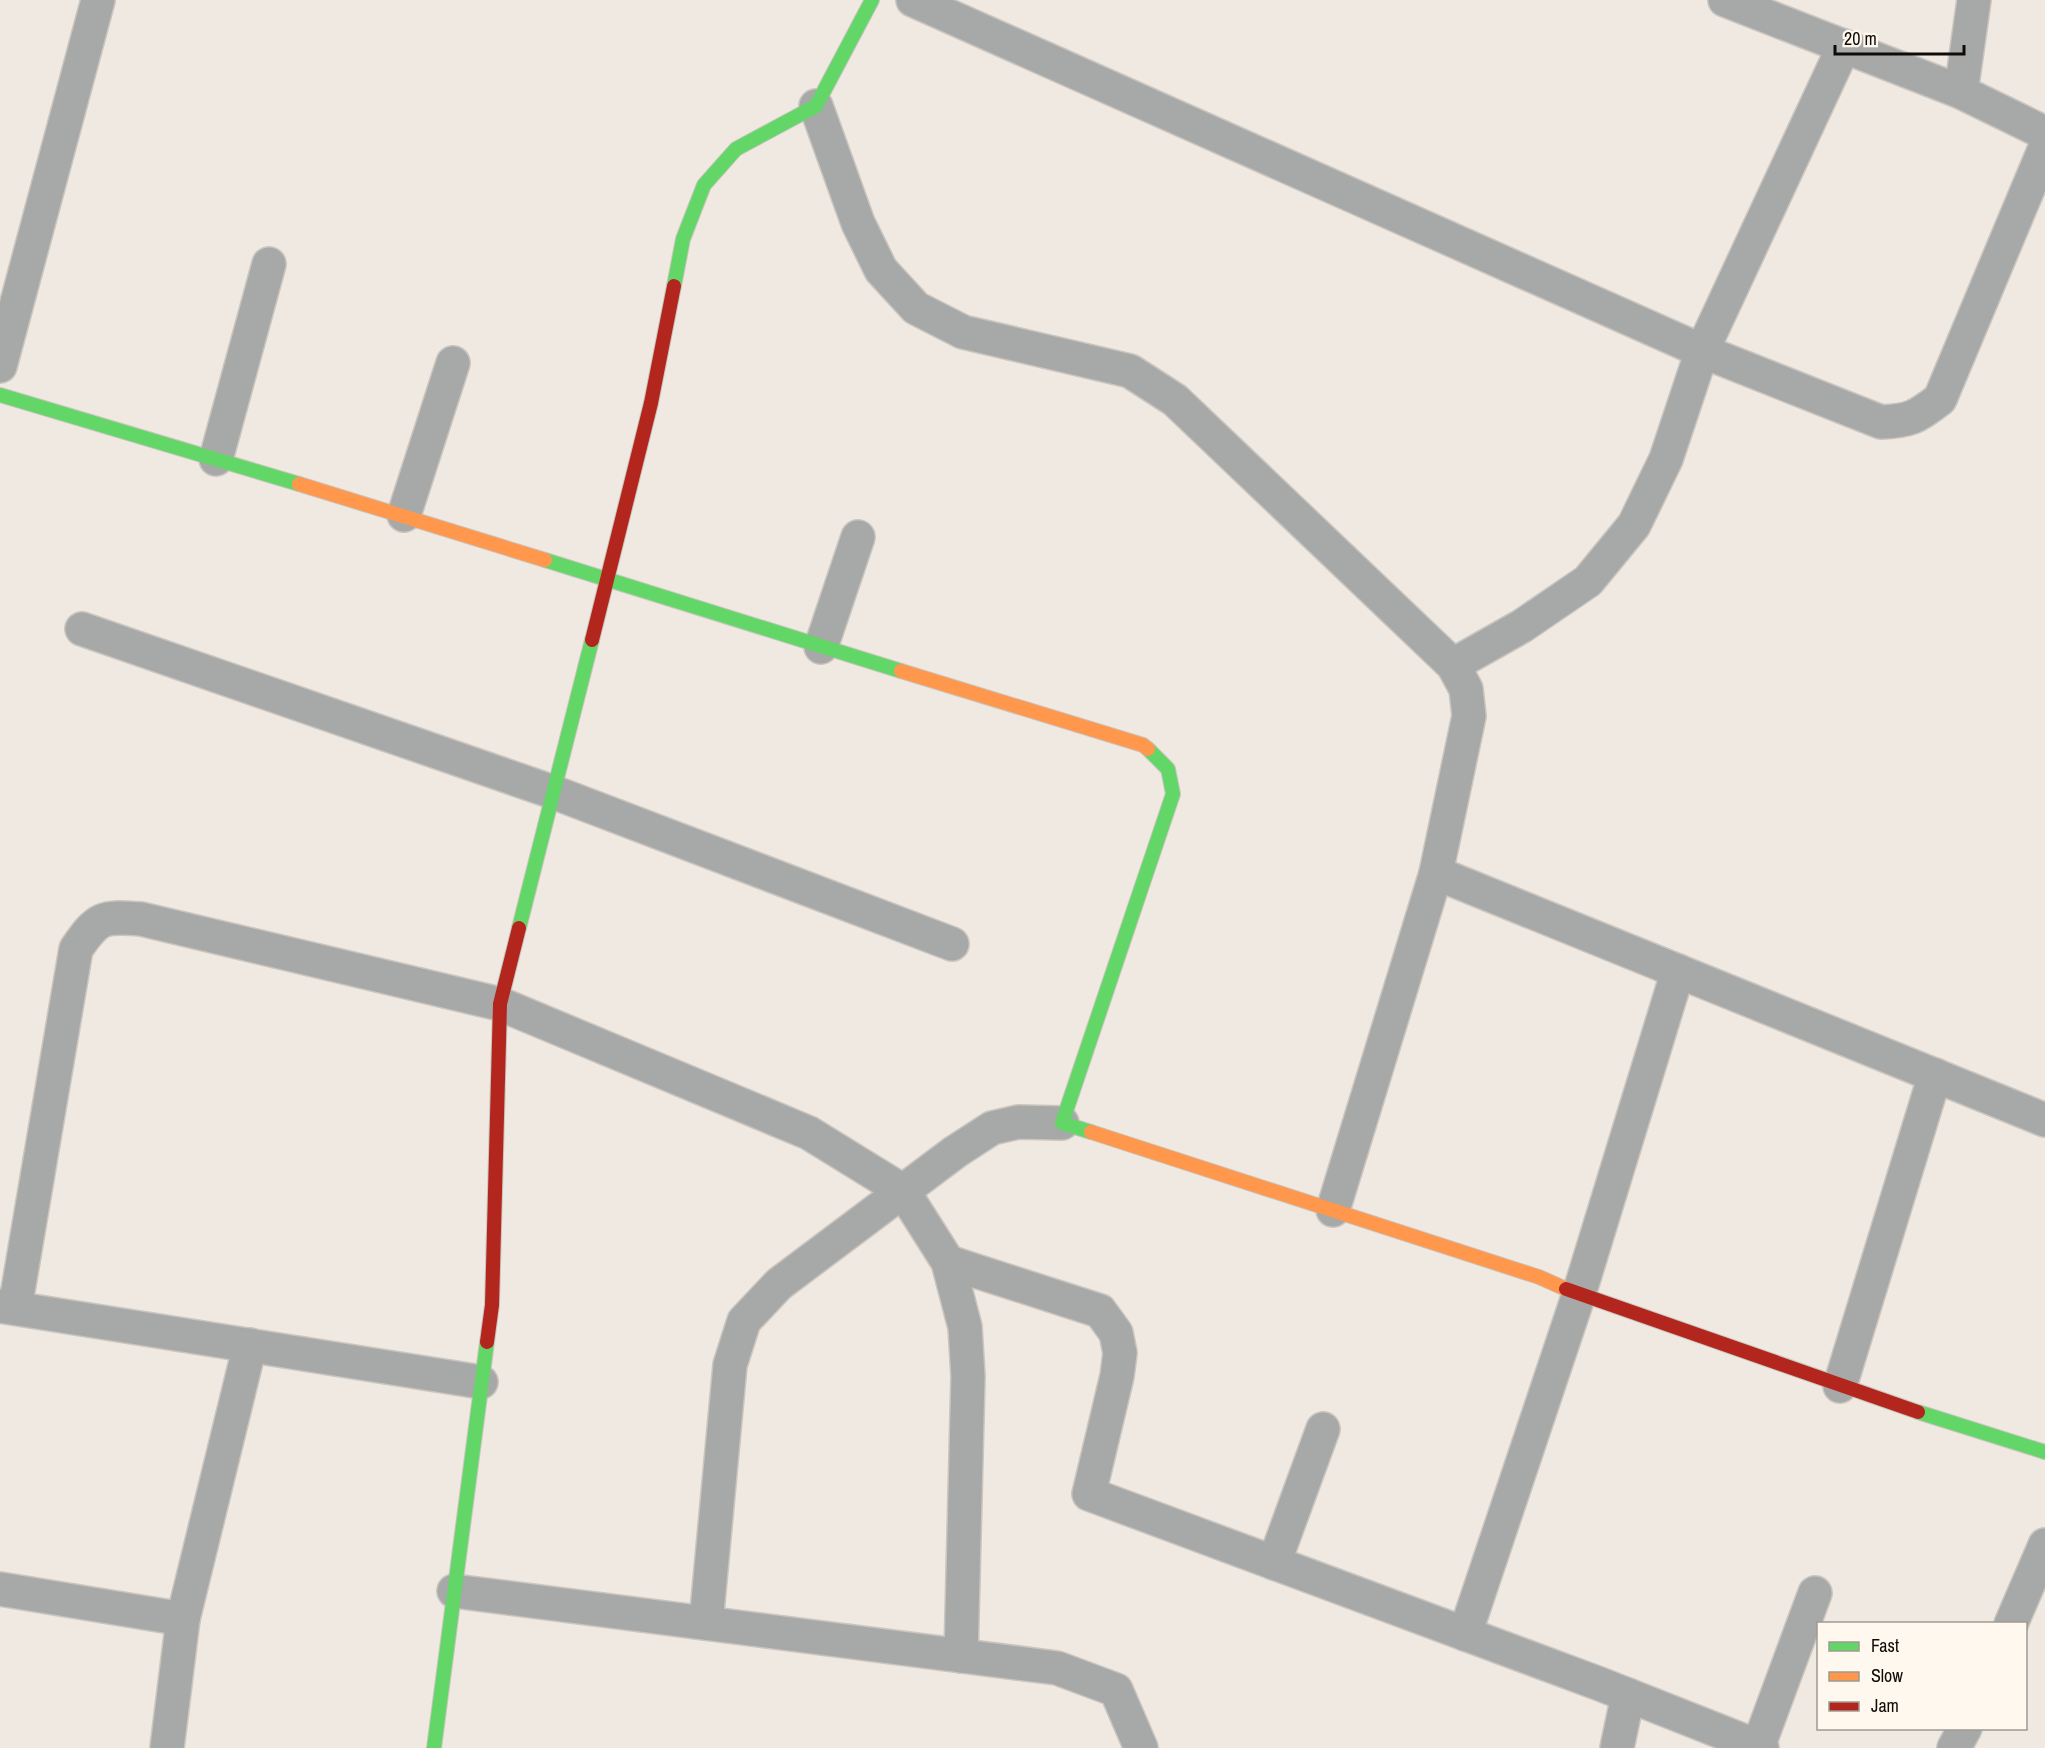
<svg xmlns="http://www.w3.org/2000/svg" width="2045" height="1748" font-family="'Archivo Narrow',sans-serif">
	<rect width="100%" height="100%" fill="#efe9e1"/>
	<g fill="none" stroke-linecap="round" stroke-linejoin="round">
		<g stroke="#cac5bf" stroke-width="36">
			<g id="street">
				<path d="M913,0L1702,351L1881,422C1910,421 1917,417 1940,399L2045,148"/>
				<polyline points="1725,0 1961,92 2045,133"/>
				<polyline points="1961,92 1974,0"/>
				<polyline points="816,106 858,223 881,270 916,308 963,332 1130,371 1175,400 1453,665 1466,689 1469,716 1436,873 1333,1210"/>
				<polyline points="0,366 98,0"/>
				<polyline points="216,459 269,264"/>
				<polyline points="404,515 453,363"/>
				<polyline points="82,629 553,792 952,944"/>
				<polyline points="821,647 858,537"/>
				<polyline points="1453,665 1522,626 1588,581 1634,525 1666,459 1702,351 1844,46"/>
				<polyline points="1436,873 2045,1120"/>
				<polyline points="948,1262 1100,1311 1116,1333 1120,1353 1117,1376 1089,1494 1600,1684 1762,1748"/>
				<polyline points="0,1306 481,1382"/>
				<path d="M15,1308L76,949C98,917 102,916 141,919L500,1004L809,1133L903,1191L948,1262L965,1327L968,1376L961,1656"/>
				<polyline points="1840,1386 1935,1075"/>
				<polyline points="1274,1563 1323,1429"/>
				<polyline points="0,1589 183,1619"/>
				<polyline points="454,1591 1057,1668 1116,1690 1141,1748"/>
				<polyline points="706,1623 730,1365 744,1321 779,1284 955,1152 992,1128 1018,1122 1062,1123"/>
				<polyline points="2011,1624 2045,1545"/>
				<polyline points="1465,1634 1579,1294 1678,971"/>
				<polyline points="1758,1747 1815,1593"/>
				<polyline points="167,1748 183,1619 250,1345"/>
				<polyline points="1617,1748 1628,1695"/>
				<polyline points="1954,1748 1965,1728"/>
			</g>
		</g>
		<g stroke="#cac5bf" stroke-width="16">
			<g id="fast">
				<polyline points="674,286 683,239 704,185 736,149 816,106 872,0"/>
				<polyline points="0,395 299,484"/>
				<polyline points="545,560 901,671"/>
				<polyline points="519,928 592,640"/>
				<polyline points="1091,1132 1062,1123 1173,794 1168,769 1148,749"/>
				<polyline points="1918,1412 2045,1452"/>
				<polyline points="434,1748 487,1342"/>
			</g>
		</g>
		<g stroke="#cac5bf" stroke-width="16">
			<g id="slow">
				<polyline points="299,484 545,560"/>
				<polyline points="901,671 1143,745 1148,749"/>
				<polyline points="1091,1132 1539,1277 1566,1289"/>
			</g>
		</g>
		<g stroke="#cac5bf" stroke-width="16">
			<g id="jam">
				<polyline points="592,640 651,403 674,286"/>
				<polyline points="1566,1289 1918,1412"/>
				<polyline points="487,1342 492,1305 500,1004 519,928"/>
			</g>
		</g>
		<use href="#street" stroke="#a7a8a8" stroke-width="33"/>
		<use href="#fast" stroke="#63d668" stroke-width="14"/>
		<use href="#slow" stroke="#ff974d" stroke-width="14"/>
		<use href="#jam" stroke="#b3261e" stroke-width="14"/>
	</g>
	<rect x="1817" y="1622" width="210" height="108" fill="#fff8ef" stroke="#9f9992" stroke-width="1.5"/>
	<rect x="1829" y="1642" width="30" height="9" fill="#63d668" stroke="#9f9992" stroke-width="1.5"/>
	<text x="1871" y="1652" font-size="18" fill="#0f0b07">Fast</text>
	<rect x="1829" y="1672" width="30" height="9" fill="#ff974d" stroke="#9f9992" stroke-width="1.5"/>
	<text x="1871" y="1682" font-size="18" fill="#0f0b07">Slow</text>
	<rect x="1829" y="1702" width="30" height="9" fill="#b3261e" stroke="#9f9992" stroke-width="1.5"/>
	<text x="1871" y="1712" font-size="18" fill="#0f0b07">Jam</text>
	<path d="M1835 45v9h129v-9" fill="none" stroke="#0f0b07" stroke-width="3"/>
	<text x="1844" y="45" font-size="18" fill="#0f0b07" stroke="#fff8ef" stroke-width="4.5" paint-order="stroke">20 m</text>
</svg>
